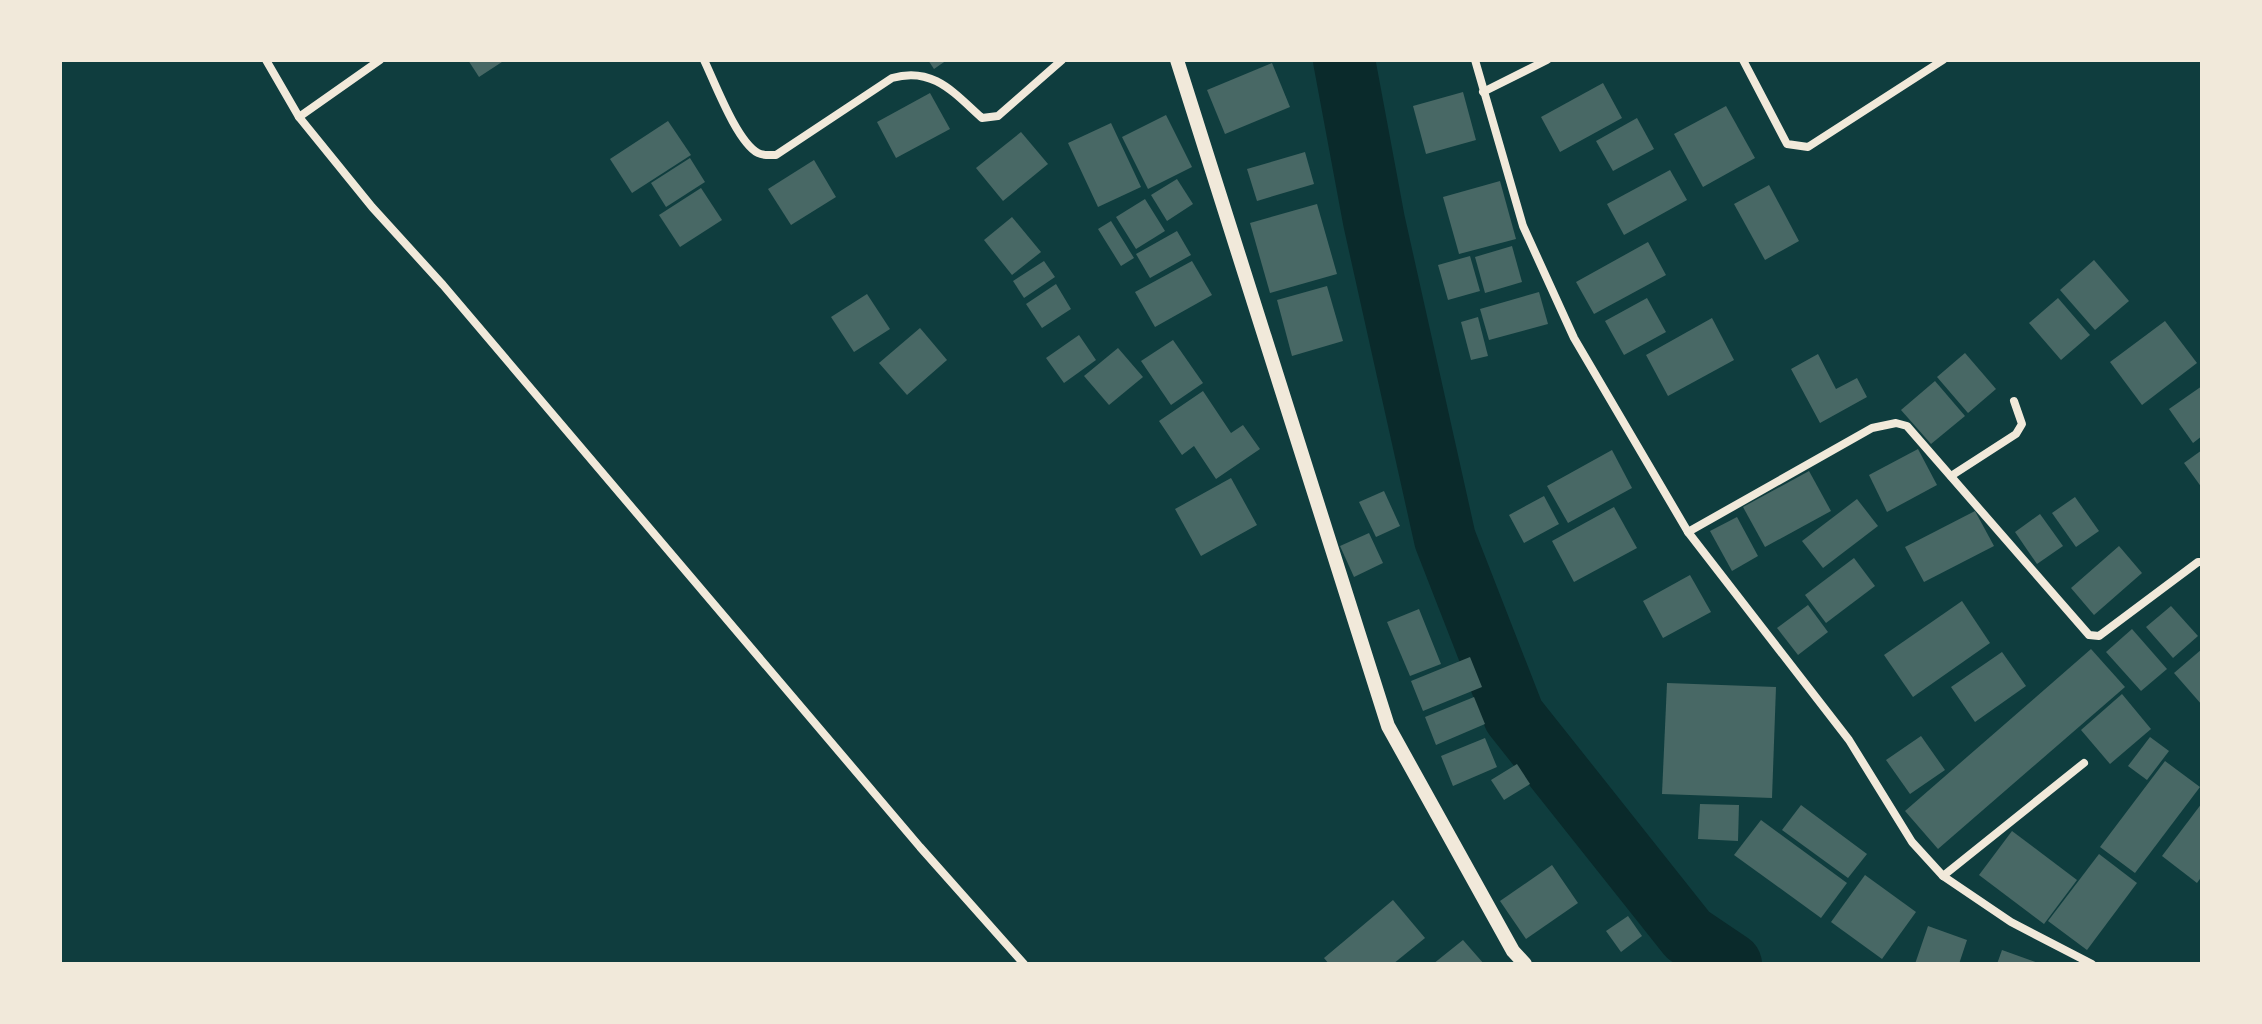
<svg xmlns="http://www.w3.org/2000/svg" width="2262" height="1024" font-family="'DejaVu Sans',sans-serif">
	<rect width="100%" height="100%" fill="#0f3d3e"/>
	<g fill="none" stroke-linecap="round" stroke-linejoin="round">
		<polyline stroke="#0a2a2b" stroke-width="62" points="1344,60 1374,221 1445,539 1514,716 1688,935 1731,964"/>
	</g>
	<g fill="#486865">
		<polygon points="468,60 505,60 479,77"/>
		<polygon points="928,60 947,60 934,69"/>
		<polygon points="1272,63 1290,107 1225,134 1207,90"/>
		<polygon points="1603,83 1622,118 1560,152 1541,117"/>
		<polygon points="1463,92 1476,140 1426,154 1413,106"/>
		<polygon points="930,93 950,129 896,158 877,122"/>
		<polygon points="1726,106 1755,158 1703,187 1674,134"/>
		<polygon points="1166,115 1192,167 1148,189 1122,137"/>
		<polygon points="1637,118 1654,149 1613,171 1596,141"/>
		<polygon points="668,121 691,155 632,193 610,159"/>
		<polygon points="1111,123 1141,187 1098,207 1068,143"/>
		<polygon points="1021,132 1048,164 1003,201 976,168"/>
		<polygon points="1305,152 1314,184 1257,201 1247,169"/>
		<polygon points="690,158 705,182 666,207 651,183"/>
		<polygon points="814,160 836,197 791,225 768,189"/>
		<polygon points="1670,170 1687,200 1624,235 1607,204"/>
		<polygon points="1177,179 1193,204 1167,221 1151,195"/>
		<polygon points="1500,181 1516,239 1459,254 1443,197"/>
		<polygon points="1769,185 1799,241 1765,260 1734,204"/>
		<polygon points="701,188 722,220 680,247 659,215"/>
		<polygon points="1145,199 1165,231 1136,249 1116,217"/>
		<polygon points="1317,204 1337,274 1270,293 1250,223"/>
		<polygon points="1012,217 1041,252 1012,275 984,240"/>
		<polygon points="1111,221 1134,258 1121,266 1098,229"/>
		<polygon points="1177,231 1191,255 1150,278 1136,254"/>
		<polygon points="1648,242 1666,275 1594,314 1576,282"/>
		<polygon points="1512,246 1522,282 1485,293 1475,257"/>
		<polygon points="1470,256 1480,291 1448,300 1438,265"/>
		<polygon points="2094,260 2129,301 2095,330 2060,290"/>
		<polygon points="1044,261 1055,277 1024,298 1013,281"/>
		<polygon points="1192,261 1212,295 1155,327 1135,292"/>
		<polygon points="1056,284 1071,309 1042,328 1026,304"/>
		<polygon points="1327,286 1343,341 1292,356 1277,300"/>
		<polygon points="1539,292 1548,324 1489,340 1480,309"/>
		<polygon points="867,294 890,329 854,352 831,317"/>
		<polygon points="1647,298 1666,332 1624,355 1605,321"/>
		<polygon points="2058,298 2090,335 2061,360 2029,323"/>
		<polygon points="1478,317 1488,356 1471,360 1461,322"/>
		<polygon points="1712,318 1734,360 1668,396 1646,355"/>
		<polygon points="2165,321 2197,363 2142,405 2110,362"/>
		<polygon points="920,328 947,360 907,395 879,363"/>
		<polygon points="1079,335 1096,360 1064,383 1046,358"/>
		<polygon points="1173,340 1203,383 1171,405 1141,361"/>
		<polygon points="1118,348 1143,377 1109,405 1084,376"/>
		<polygon points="1965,353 1996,389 1968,413 1937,377"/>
		<polygon points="1818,354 1836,389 1857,378 1867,397 1820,423 1791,369"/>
		<polygon points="1935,381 1965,416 1931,444 1901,410"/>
		<polygon points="2202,386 2202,436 2193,443 2169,409"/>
		<polygon points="1203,391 1231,433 1243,425 1260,449 1216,479 1194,446 1182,455 1159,421"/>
		<polygon points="1918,449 1937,485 1887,512 1869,475"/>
		<polygon points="1612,450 1632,488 1568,523 1547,486"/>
		<polygon points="2202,450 2202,488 2184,463"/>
		<polygon points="1809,471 1831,511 1765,547 1743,507"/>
		<polygon points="1231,478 1257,525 1201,556 1175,509"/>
		<polygon points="1384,491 1400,526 1376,537 1359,502"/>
		<polygon points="1544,496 1559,524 1524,543 1509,515"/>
		<polygon points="2075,497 2099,531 2076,547 2052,513"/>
		<polygon points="1857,499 1878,526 1823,568 1802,541"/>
		<polygon points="1614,507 1637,548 1574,582 1552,541"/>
		<polygon points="1975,511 1994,546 1924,582 1905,547"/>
		<polygon points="2040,514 2063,546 2037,564 2015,532"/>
		<polygon points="1737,517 1758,556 1732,571 1710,531"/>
		<polygon points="1369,533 1383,563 1354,577 1340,546"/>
		<polygon points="2119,546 2142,573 2094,615 2071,588"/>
		<polygon points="1854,558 1875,586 1826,623 1805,595"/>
		<polygon points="1690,575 1711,612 1663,638 1643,601"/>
		<polygon points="1962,601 1990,643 1913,697 1884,655"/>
		<polygon points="1808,605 1828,632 1798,655 1777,628"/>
		<polygon points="2171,606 2198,636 2173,658 2146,627"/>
		<polygon points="1419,609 1441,664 1410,676 1387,622"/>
		<polygon points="2132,629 2167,669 2141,691 2106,652"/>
		<polygon points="2091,649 2125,687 1938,849 1905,811"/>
		<polygon points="2202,649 2202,705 2174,673"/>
		<polygon points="2002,652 2026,686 1975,722 1951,687"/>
		<polygon points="1470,657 1482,687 1423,711 1411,681"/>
		<polygon points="1667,683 1776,687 1772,798 1662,794"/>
		<polygon points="2122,694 2151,729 2110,764 2081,730"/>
		<polygon points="1474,697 1485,724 1436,745 1425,717"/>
		<polygon points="1921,736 1945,770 1910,794 1886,760"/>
		<polygon points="2150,737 2169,751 2147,780 2128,766"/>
		<polygon points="1485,738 1497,767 1453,786 1441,756"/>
		<polygon points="2165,761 2200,787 2135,873 2100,847"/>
		<polygon points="1517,764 1530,784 1504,800 1491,780"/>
		<polygon points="2202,803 2202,876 2197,883 2162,856"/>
		<polygon points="1700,804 1739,805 1738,841 1698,839"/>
		<polygon points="1801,805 1867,854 1848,878 1782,830"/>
		<polygon points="1761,820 1847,883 1821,918 1734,855"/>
		<polygon points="2012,831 2077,880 2044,924 1979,875"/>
		<polygon points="2099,854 2137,883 2087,950 2048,921"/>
		<polygon points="1552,865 1578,903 1526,939 1500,901"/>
		<polygon points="1865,875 1916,912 1882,959 1831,922"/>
		<polygon points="1393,900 1425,938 1393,964 1329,964 1324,958"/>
		<polygon points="1628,916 1642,936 1621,952 1606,931"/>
		<polygon points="1928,926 1967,940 1959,964 1915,964"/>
		<polygon points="1463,940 1484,964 1433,964"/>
		<polygon points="2002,950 2041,964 1997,964"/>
	</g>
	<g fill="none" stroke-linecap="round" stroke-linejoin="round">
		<g stroke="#f1e9da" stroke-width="8">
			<polyline points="266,60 299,117 372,207 443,285 920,847 1024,964"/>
			<path d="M704,60C715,83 737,142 758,153C764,156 770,155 776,155L892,78C933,66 954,93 982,118L998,116L1062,60"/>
			<polyline points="1475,60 1523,226 1574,338 1688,532 1849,740 1912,842 1943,876 2011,922 2092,964"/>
			<polyline points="1743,60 1787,144 1808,147 1943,60"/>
			<polyline points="1483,92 1547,60"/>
			<polyline points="299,117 380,60"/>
			<polyline points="1951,476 2016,434 2022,424 2014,401"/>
			<polyline points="1688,532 1872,428 1896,423 1907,426 2089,635 2099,636 2198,562 2202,562"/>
			<polyline points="1943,876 2084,763"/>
		</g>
		<polyline stroke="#f1e9da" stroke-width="14" points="1177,60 1388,726 1513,951 1525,964"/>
	</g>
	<rect width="2262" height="1024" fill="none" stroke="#f1e9da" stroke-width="124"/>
</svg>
